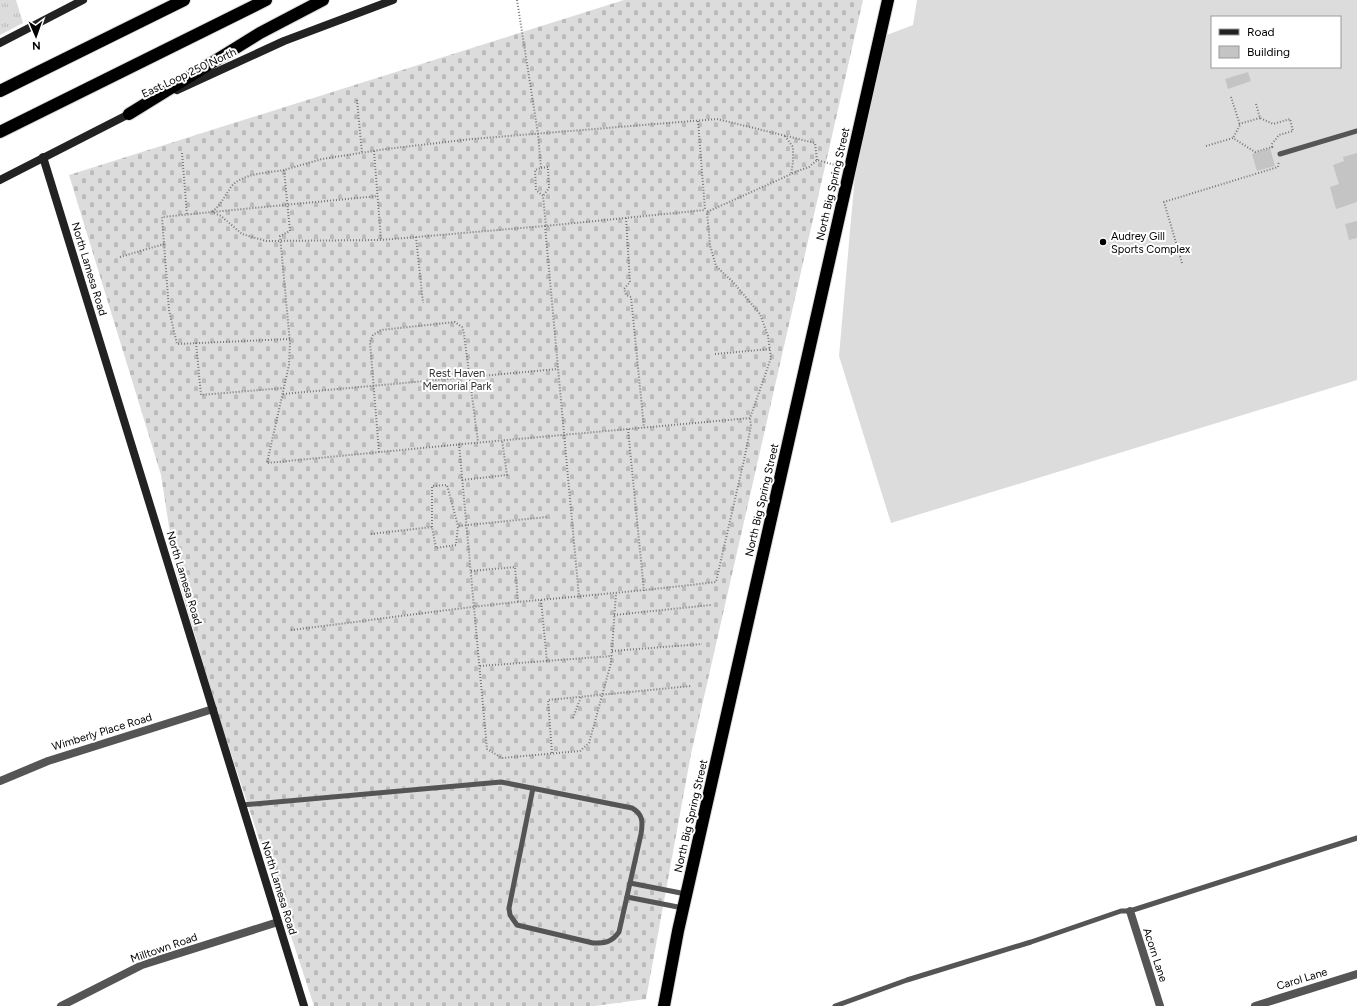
<svg xmlns="http://www.w3.org/2000/svg" width="1357" height="1006" font-family="Figtree,sans-serif">
	<defs>
		<pattern id="grass-tufts" width="24" height="20" patternUnits="userSpaceOnUse"><rect width="24" height="20" fill="#dcdcdc"/><path d="M3 7l-1-3M5 7V3M7 7l1-3M15 17l-1-3M17 17v-4M19 17l1-3" fill="none" stroke="#bbb"/></pattern>
		<pattern id="cemetery-stones" width="16" height="16" patternUnits="userSpaceOnUse"><rect width="16" height="16" fill="#dcdcdc"/><path d="M2 7V4a2 2 0 0 1 4 0v3zM10 15v-3a2 2 0 0 1 4 0v3z" fill="#bbb"/></pattern>
	</defs>
	<rect width="100%" height="100%" fill="#fff"/>
	<polygon fill="url(#grass-tufts)" points="0,0 16,0 23,23 0,35"/>
	<polygon fill="url(#cemetery-stones)" points="624,0 863,0 691,754 646,999 595,1006 314,1006 221,723 176,572 161,475 69,175"/>
	<path fill="#dcdcdc" fill-rule="evenodd" d="M917,0H1357V380L891,523L839,356L859,129L879,38L913,25ZM1212,17H1340V67H1212Z"/>
	<g fill="#c4c4c4">
		<polygon points="1248,72 1251,81 1228,89 1225,79"/>
		<polygon points="1270,148 1275,166 1257,171 1252,154"/>
		<polygon points="1357,153 1357,202 1336,209 1330,187 1339,184 1333,165 1344,161 1343,157"/>
		<polygon points="1357,221 1357,238 1349,240 1345,224"/>
	</g>
	<g fill="none" stroke-linecap="round" stroke-linejoin="round">
		<g stroke="#dbdbdb" stroke-width="14">
			<g id="highway">
				<polyline points="0,91 184,0"/>
				<polyline points="129,114 260,33 323,0"/>
				<polyline points="0,132 266,0"/>
				<polyline points="664,1006 678,931 888,0"/>
			</g>
		</g>
		<g stroke="#777" stroke-width="2" stroke-dasharray="1 2" stroke-linecap="butt">
			<polyline points="517,0 538,134 541,168 535,170 536,190 543,196 546,226"/>
			<polyline points="1231,97 1240,125 1233,138"/>
			<polyline points="357,100 362,153"/>
			<polyline points="1256,104 1260,118 1273,124 1290,119 1293,131 1279,135 1272,144 1272,147"/>
			<polyline points="698,121 705,210"/>
			<polyline points="1239,124 1260,118"/>
			<polyline points="785,136 793,147 793,162 791,174"/>
			<polyline points="1206,146 1233,138 1255,152 1272,147 1274,149"/>
			<polyline points="374,151 381,240"/>
			<polyline points="182,153 187,215"/>
			<polyline points="817,160 815,143 717,119 472,139 386,149 322,159 284,170 290,231 280,236 290,343 289,365 267,463 474,443 750,418 771,358 768,336 760,314 733,282 716,266 710,245 707,212 798,171 809,167 817,160 839,166"/>
			<polyline points="541,168 548,167 549,188 543,196"/>
			<path d="M284,170C268,173 242,173 231,187C224,197 221,205 212,212L378,196"/>
			<polyline points="626,218 630,282 624,289 626,295 631,297 644,428"/>
			<polyline points="545,226 579,597"/>
			<polyline points="416,237 423,303"/>
			<polyline points="120,257 164,244"/>
			<polyline points="1182,263 1164,202 1278,167 1279,161"/>
			<polyline points="290,339 177,344 169,310 162,217 212,212 221,216 242,234 266,241 381,240 545,226 705,210"/>
			<polyline points="196,343 201,395 284,388"/>
			<polyline points="715,354 770,349"/>
			<polyline points="283,394 558,369"/>
			<polyline points="628,429 644,591"/>
			<polyline points="459,444 487,749 502,758 580,751 589,743 611,663 616,593"/>
			<polyline points="379,452 370,342 373,335 381,330 455,322 462,327 464,334 478,442"/>
			<polyline points="462,480 507,475 502,440"/>
			<polyline points="432,527 432,486 447,485 458,526"/>
			<polyline points="371,534 432,527 436,548 456,545 458,526 547,517"/>
			<polyline points="471,571 515,567 518,602"/>
			<polyline points="541,600 547,661"/>
			<polyline points="614,615 711,605"/>
			<path d="M291,630C366,621 441,610 517,602C583,596 650,590 716,582L744,460L751,426L750,418"/>
			<polyline points="612,651 702,644"/>
			<polyline points="480,666 612,656"/>
			<polyline points="573,718 581,697"/>
			<polyline points="552,753 548,700 691,686"/>
		</g>
		<g stroke="#555" stroke-width="5">
			<polyline points="1280,154 1357,131"/>
			<path d="M242,805L501,782L632,808C643,814 643,822 641,834L619,932C611,943 605,943 593,943L517,925L510,915L509,908L533,788"/>
			<polyline points="630,883 686,894"/>
			<polyline points="627,897 683,908"/>
			<polyline points="835,1006 907,980 1031,942 1121,911 1130,911 1357,838"/>
		</g>
		<g stroke="#555" stroke-width="8">
			<polyline points="0,781 48,761 213,709"/>
			<polyline points="1130,911 1160,1006"/>
			<polyline points="61,1006 142,965 278,922"/>
			<polyline points="1255,1006 1357,974"/>
		</g>
		<g stroke="#222" stroke-width="8">
			<polyline points="0,43 83,0"/>
			<polyline points="177,90 284,41 393,0"/>
			<polyline points="43,157 304,1006"/>
			<polyline points="0,180 133,112"/>
		</g>
		<use href="#highway" stroke="#000" stroke-width="12"/>
	</g>
	<circle fill="#000" stroke="#fff" stroke-width="1.5" cx="1103" cy="242" r="4"/>
	<g text-anchor="middle" dominant-baseline="central" stroke-width="4" stroke-linejoin="round" paint-order="stroke">
		<g font-size="11" fill="#000" stroke="#fff">
			<text transform="translate(189 73) rotate(-25)">East Loop 250 North</text>
			<text transform="translate(833 184) rotate(-77)">North Big Spring Street</text>
			<text transform="translate(89 269) rotate(73)">North Lamesa Road</text>
			<text transform="translate(762 500) rotate(-77)">North Big Spring Street</text>
			<text transform="translate(184 578) rotate(73)">North Lamesa Road</text>
			<text transform="translate(102 732) rotate(-17)">Wimberly Place Road</text>
			<text transform="translate(691 816) rotate(-77)">North Big Spring Street</text>
			<text transform="translate(279 888) rotate(73)">North Lamesa Road</text>
			<text transform="translate(164 948) rotate(-19)">Milltown Road</text>
			<text transform="translate(1155 955) rotate(72)">Acorn Lane</text>
			<text transform="translate(1302 979) rotate(-17)">Carol Lane</text>
		</g>
		<g font-size="11" fill="#000" stroke="#fff" text-anchor="start">
			<text x="1111" y="236">Audrey Gill<tspan x="1111" dy="13">Sports Complex</tspan></text>
		</g>
		<g font-size="11" fill="#333" stroke="#fff">
			<text x="457" y="373">Rest Haven<tspan x="457" dy="13">Memorial Park</tspan></text>
		</g>
	</g>
	<rect x="1211" y="16" width="130" height="52" fill="#ffffff" stroke="#999999"/>
	<rect x="1219" y="29" width="20" height="6" fill="#222222" stroke="#999999"/>
	<text x="1247" y="36" font-size="12" fill="#000000">Road</text>
	<rect x="1219" y="46" width="20" height="12" fill="#c4c4c4" stroke="#999999"/>
	<text x="1247" y="56" font-size="12" fill="#000000">Building</text>
	<g transform="translate(36 36) rotate(178)" stroke="#ffffff" stroke-width="3" paint-order="stroke">
	<path d="M0-3L7 15L0 10L-7 15Z" fill="#000000"/>
	<text y="-6" font-size="11" font-weight="bold" text-anchor="middle" fill="#000000">N</text>
	</g>
</svg>
